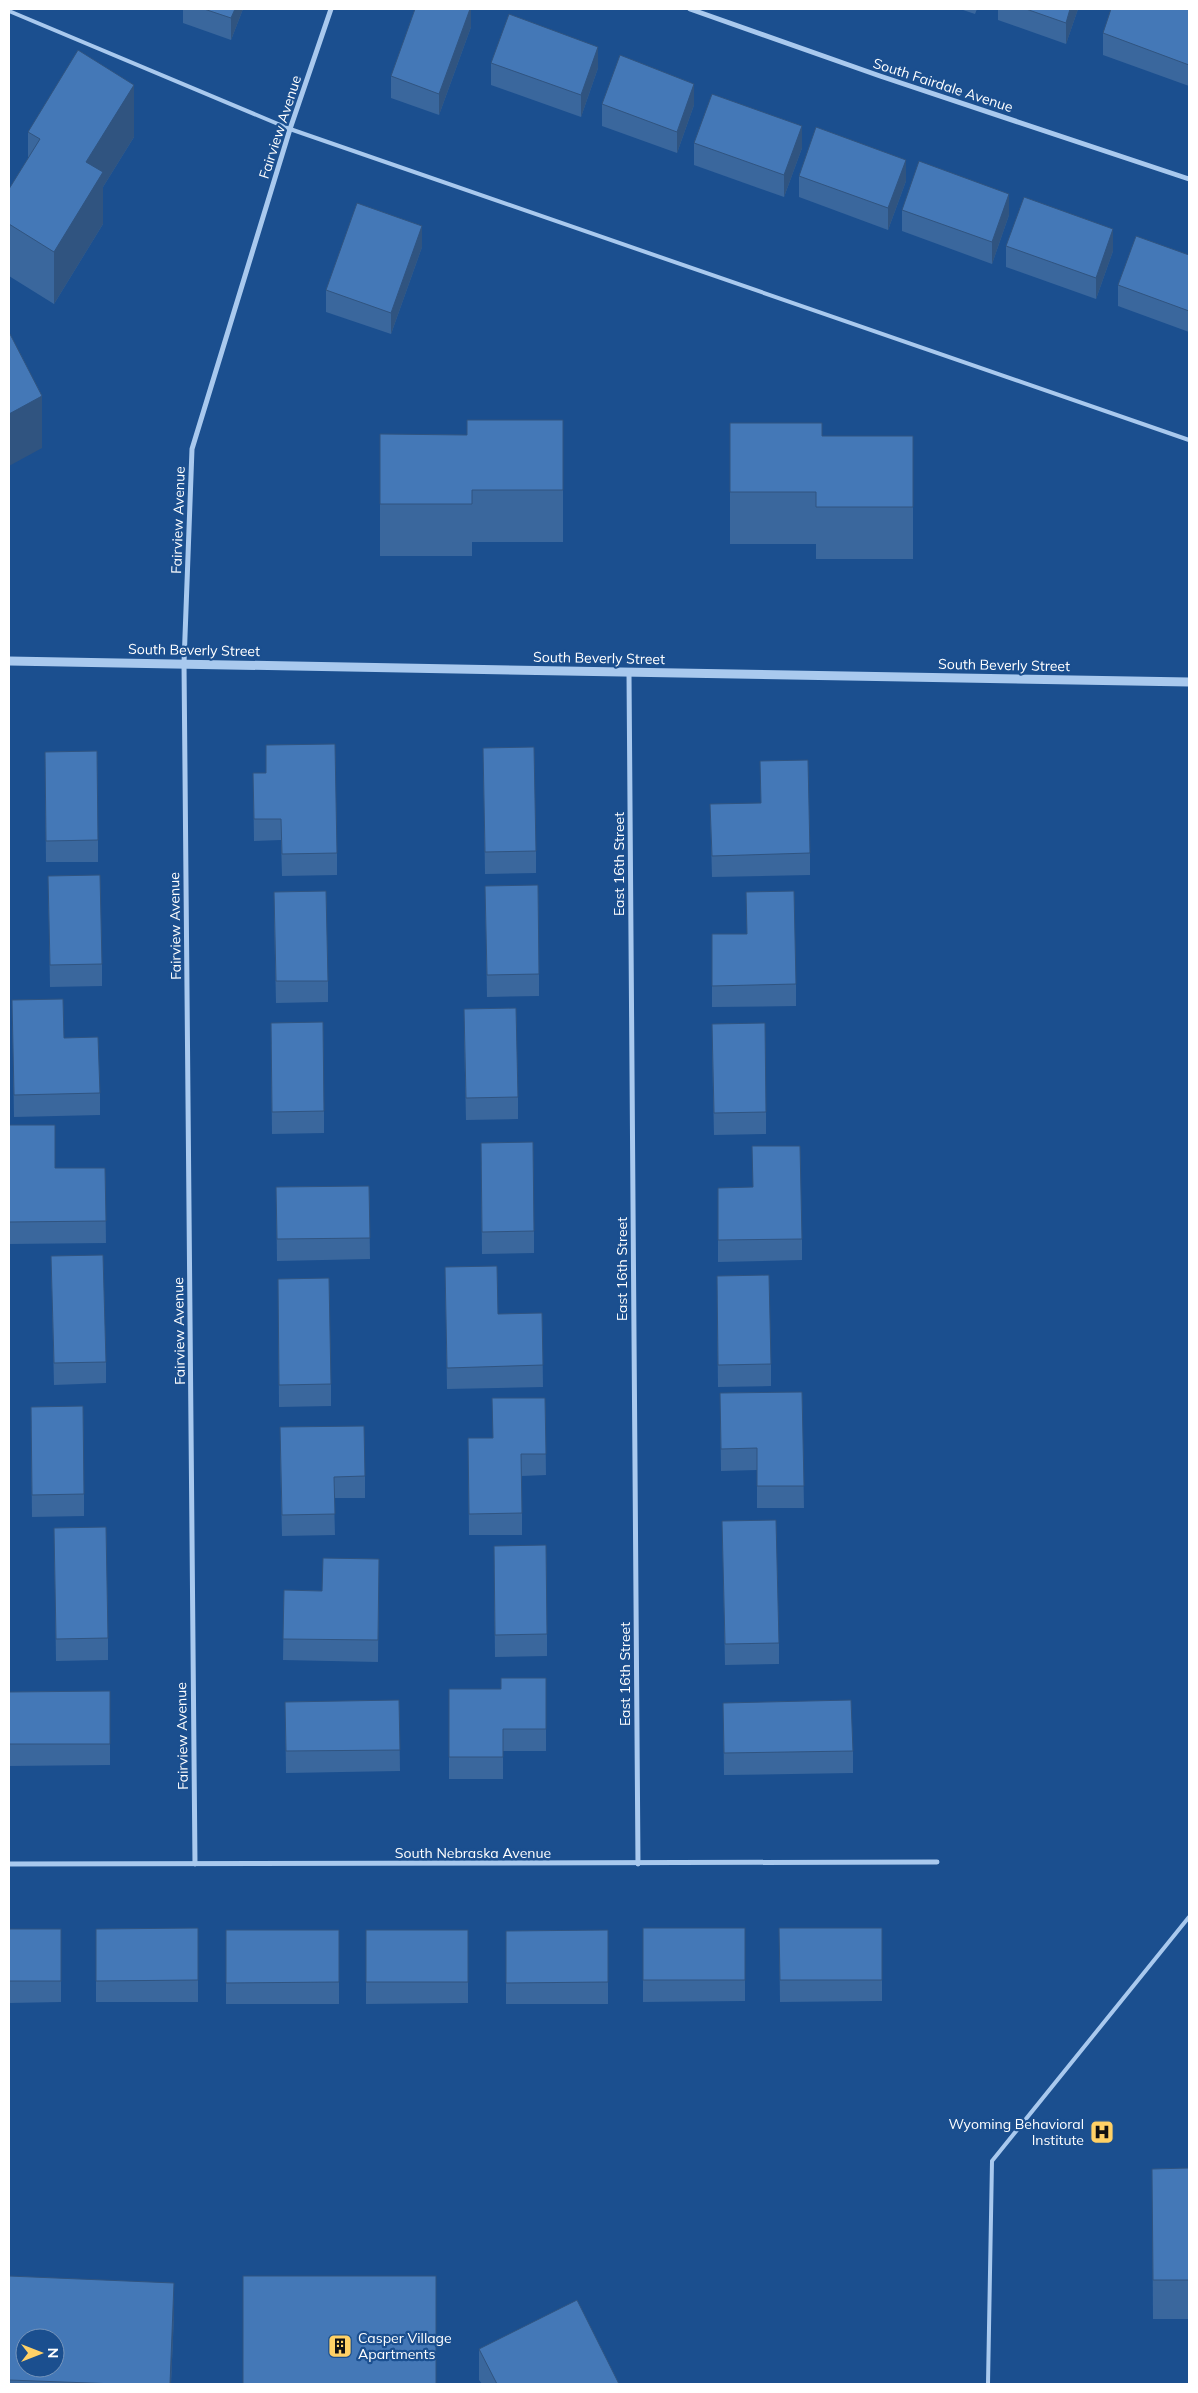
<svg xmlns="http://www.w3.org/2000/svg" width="1198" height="2393" font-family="Mulish,sans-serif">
	<rect width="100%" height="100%" fill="#1b4f8f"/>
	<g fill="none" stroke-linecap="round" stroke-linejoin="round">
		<g stroke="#a9c9ee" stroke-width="4">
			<polyline points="9,11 290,129 1189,440"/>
			<polyline points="988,2384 992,2161 1189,1917"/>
		</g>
		<g stroke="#a9c9ee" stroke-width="5">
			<polyline points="690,9 880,76 1189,179"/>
			<polyline points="629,673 638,1864"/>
			<polyline points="9,1864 937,1862"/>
			<polyline points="195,1864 184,663 192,449 290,129 331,9"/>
		</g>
		<polyline stroke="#a9c9ee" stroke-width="9" points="9,661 1189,682"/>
	</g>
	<g fill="#3a679d">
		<polygon points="183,9 243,9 231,40 183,23"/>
		<polygon points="471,9 471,27 439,115 391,98 391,76"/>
		<polygon points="960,9 977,9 975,14"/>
		<polygon points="998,9 1078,9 1066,44 998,20"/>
		<polygon points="1189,9 1189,86 1103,55 1103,33"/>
		<polygon points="491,63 598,68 581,117 491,85"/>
		<polygon points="602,104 694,105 677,153 602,126"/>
		<polygon points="28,132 134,137 103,187 103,224 54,304 9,276 9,224 28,159"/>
		<polygon points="694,143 802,148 784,197 694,165"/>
		<polygon points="799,176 906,181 888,230 799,197"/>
		<polygon points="902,210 1009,215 992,264 902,231"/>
		<polygon points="1006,246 1113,251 1096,299 1006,267"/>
		<polygon points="422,247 391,334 326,312 326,290"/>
		<polygon points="1189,255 1189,332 1118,306 1118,285"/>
		<polygon points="563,420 563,542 472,542 472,556 380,556 380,434 467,435"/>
		<polygon points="730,423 822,436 913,436 913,559 816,559 816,544 730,544"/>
		<polygon points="266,745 337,853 337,875 282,876 281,840 254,841 253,773 266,773"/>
		<polygon points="483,748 536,851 536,873 485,874"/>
		<polygon points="45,774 98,840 98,862 46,862"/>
		<polygon points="710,804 810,853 810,875 712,877"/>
		<polygon points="48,876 102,964 102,986 50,987"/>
		<polygon points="485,886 539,974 539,996 487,997"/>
		<polygon points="274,914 328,981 328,1002 276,1003"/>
		<polygon points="712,934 746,934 796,984 796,1006 712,1007"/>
		<polygon points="12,1000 64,1038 100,1093 100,1115 14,1117"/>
		<polygon points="464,1031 518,1097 518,1119 466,1120"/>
		<polygon points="271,1044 324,1111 324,1133 272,1134"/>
		<polygon points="712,1046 766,1112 766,1134 714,1135"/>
		<polygon points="9,1125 55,1168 105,1168 106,1243 9,1244"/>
		<polygon points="481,1165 534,1231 534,1253 482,1254"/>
		<polygon points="369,1186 370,1259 277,1261 276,1187"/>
		<polygon points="718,1188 802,1239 802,1260 718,1262"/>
		<polygon points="51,1256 106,1362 106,1383 54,1385"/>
		<polygon points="445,1267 498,1314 542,1313 543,1387 447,1389"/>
		<polygon points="278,1279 331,1384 331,1406 279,1407"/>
		<polygon points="717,1298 771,1364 771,1386 718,1387"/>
		<polygon points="802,1392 804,1508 757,1508 757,1470 721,1471 720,1393"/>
		<polygon points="545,1398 546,1475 522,1476 522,1535 469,1535 468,1438 492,1438"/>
		<polygon points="31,1428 84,1494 84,1516 32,1517"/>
		<polygon points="280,1448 365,1476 365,1498 334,1498 335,1535 282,1536"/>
		<polygon points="722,1521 779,1643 779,1664 725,1665"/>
		<polygon points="54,1528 108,1638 108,1660 56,1661"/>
		<polygon points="379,1559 378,1662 283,1660 284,1590 322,1591"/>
		<polygon points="494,1568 547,1634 547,1656 495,1657"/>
		<polygon points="546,1678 546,1751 503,1751 503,1779 449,1779 449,1689 501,1689"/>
		<polygon points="110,1691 110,1765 9,1766 9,1692"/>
		<polygon points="399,1700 400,1771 286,1773 285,1702"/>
		<polygon points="723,1703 853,1751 853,1773 724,1775"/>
		<polygon points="198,1928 198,2002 96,2002 96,1929"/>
		<polygon points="643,1928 745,1928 745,2001 643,2002"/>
		<polygon points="779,1928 882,1928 882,2001 780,2002"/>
		<polygon points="9,1929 61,1929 61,2002 9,2003"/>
		<rect x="226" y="1930" width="113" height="74"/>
		<polygon points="366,1930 468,1930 468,2003 366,2004"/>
		<polygon points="608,1930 608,2004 506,2004 506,1931"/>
		<polygon points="1189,2168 1189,2319 1153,2319 1152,2169"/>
		<polygon points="9,2276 174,2314 171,2384 9,2384"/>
		<polygon points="479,2349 619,2384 482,2384 479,2380"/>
	</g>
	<g fill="#305480">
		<polygon points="235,9 243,9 231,40 231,18"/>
		<polygon points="470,9 471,9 471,27 439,115 439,94"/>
		<polygon points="1070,9 1078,9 1066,44 1066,23"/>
		<polygon points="598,47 598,68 581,117 581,95"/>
		<polygon points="694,84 694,105 677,153 677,132"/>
		<polygon points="134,85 134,137 103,187 103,224 54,304 54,252 86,162"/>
		<polygon points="802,126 802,148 784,197 784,175"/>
		<polygon points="906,160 906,181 888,230 888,208"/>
		<polygon points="1009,194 1009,215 992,264 992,242"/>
		<polygon points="422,226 422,247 391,334 391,313"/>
		<polygon points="1113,229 1113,251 1096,299 1096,278"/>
		<polygon points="42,396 42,448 9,466 9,414"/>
		<polygon points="174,2283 174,2314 171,2384 170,2384"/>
	</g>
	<g fill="#4478b7" stroke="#305480" fill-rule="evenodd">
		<polygon points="204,9 235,9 231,18"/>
		<polygon points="415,9 470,9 439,94 391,76"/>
		<polygon points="1026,9 1070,9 1066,23"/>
		<polygon points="1111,9 1189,9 1189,65 1103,33"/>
		<polygon points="509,14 598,47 581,95 491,63"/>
		<polygon points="78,50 134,85 86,162 103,172 54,252 9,224 9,189 40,139 28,132"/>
		<polygon points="620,55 694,84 677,132 602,104"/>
		<polygon points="712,94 802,126 784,175 694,143"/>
		<polygon points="816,127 906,160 888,208 799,176"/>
		<polygon points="919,161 1009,194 992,242 902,210"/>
		<polygon points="1024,197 1113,229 1096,278 1006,246"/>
		<polygon points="357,203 422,226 391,313 326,290"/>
		<polygon points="1136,236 1189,255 1189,311 1118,285"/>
		<polygon points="9,334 10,334 42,396 9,414"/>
		<polygon points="467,420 563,420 563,490 472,490 472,504 380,504 380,434 467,435"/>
		<polygon points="730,423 822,423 822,436 913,436 913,507 816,507 816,492 730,492"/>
		<polygon points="335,744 337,853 282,854 281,819 254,819 253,773 266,773 266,745"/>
		<polygon points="534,747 536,851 485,852 483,748"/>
		<polygon points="97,751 98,840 46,841 45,752"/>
		<polygon points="808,760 810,853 712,856 710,804 761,803 760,761"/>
		<polygon points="100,875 102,964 50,965 48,876"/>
		<polygon points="538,885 539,974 487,975 485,886"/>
		<polygon points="326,891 328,981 276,981 274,892"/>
		<polygon points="794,891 796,984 712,986 712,934 747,934 746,892"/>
		<polygon points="63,999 64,1038 98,1037 100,1093 14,1095 12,1000"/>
		<polygon points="516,1008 518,1097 466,1098 464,1009"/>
		<polygon points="323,1022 324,1111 272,1112 271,1023"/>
		<polygon points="765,1023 766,1112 714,1113 712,1024"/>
		<polygon points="9,1125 55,1125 55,1168 105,1168 106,1221 9,1222"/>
		<polygon points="533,1142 534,1231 482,1232 481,1143"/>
		<polygon points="752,1146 800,1146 802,1239 718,1240 718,1188 753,1187"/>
		<polygon points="369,1186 370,1238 277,1239 276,1187"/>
		<polygon points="103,1255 106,1362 54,1363 51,1256"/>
		<polygon points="497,1266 498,1314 542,1313 543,1365 447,1368 445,1267"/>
		<polygon points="769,1275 771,1364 718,1365 717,1276"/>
		<polygon points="329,1278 331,1384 279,1385 278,1279"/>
		<polygon points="802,1392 804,1486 757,1486 757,1448 721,1449 720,1393"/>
		<polygon points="492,1398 545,1398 546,1454 521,1454 522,1513 469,1514 468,1438 493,1438"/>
		<polygon points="83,1406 84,1494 32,1495 31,1407"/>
		<polygon points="364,1426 365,1476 334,1477 335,1514 282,1515 280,1427"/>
		<polygon points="776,1520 779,1643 725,1644 722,1521"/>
		<polygon points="106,1527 108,1638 56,1639 54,1528"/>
		<polygon points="546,1545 547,1634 495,1635 494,1546"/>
		<polygon points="323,1558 379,1559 378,1640 283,1639 284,1590 322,1591"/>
		<polygon points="501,1678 546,1678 546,1729 503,1729 503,1757 449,1757 449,1689 501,1689"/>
		<polygon points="110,1691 110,1744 9,1744 9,1692"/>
		<polygon points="399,1700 400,1750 286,1751 285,1702"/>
		<polygon points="851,1700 853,1751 724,1753 723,1703"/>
		<polygon points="198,1928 198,1980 96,1981 96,1929"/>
		<rect x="643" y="1928" width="102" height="52"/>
		<polygon points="779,1928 882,1928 882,1980 780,1980"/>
		<rect x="9" y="1929" width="52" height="52"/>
		<polygon points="226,1930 339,1930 339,1982 226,1983"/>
		<rect x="366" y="1930" width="102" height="52"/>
		<polygon points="608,1930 608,1982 506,1983 506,1931"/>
		<polygon points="1189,2168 1189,2280 1153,2280 1152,2169"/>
		<path d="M9,2276L174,2283L170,2384H117L9,2380ZM25,2338H55V2368H25Z"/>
		<rect x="243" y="2276" width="193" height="108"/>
		<polygon points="577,2300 619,2384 497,2384 479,2349"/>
	</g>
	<defs>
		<g id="hospital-square" transform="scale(1.25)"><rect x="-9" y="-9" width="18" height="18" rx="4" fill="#ffd166" stroke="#1b4f8f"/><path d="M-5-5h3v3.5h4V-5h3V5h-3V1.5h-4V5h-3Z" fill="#111"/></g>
		<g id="building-square" transform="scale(1.25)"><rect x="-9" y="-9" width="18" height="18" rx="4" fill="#ffd166" stroke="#1b4f8f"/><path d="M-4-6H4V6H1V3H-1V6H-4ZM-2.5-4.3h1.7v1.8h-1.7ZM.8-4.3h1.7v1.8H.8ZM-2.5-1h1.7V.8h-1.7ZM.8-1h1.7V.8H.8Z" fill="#111"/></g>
	</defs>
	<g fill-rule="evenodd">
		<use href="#hospital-square" x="1102" y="2132"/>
		<use href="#building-square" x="340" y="2346"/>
	</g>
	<g text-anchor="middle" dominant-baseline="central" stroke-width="4.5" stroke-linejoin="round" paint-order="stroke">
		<g font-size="14" fill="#fff" stroke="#1b4f8f">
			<text transform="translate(943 85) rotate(18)">South Fairdale Avenue</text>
			<text transform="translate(280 127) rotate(-72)">Fairview Avenue</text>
			<text transform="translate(178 520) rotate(-88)">Fairview Avenue</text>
			<text transform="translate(194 650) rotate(1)">South Beverly Street</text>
			<text transform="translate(599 658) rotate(1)">South Beverly Street</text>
			<text transform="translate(1004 665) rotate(1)">South Beverly Street</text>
			<text transform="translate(619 864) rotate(-90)">East 16th Street</text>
			<text transform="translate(175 926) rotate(-91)">Fairview Avenue</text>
			<text transform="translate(622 1269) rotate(-90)">East 16th Street</text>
			<text transform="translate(179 1331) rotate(-91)">Fairview Avenue</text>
			<text transform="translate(625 1674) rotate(-90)">East 16th Street</text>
			<text transform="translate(182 1736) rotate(-91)">Fairview Avenue</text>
			<text x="473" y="1853">South Nebraska Avenue</text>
		</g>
		<g font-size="14" fill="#fff" stroke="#1b4f8f" text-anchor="end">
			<text x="1084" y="2124">Wyoming Behavioral<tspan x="1084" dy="16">Institute</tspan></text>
			<text x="358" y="2338" text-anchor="start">Casper Village<tspan x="358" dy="16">Apartments</tspan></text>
		</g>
	</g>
	<rect width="1198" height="2393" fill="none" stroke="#ffffff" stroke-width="20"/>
	<g transform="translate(40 2353) rotate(90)"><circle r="24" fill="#1b4f8f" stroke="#7695bc"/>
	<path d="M0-4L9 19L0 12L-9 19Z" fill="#ffd166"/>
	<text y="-8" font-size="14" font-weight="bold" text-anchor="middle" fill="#ffffff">N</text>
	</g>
</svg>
